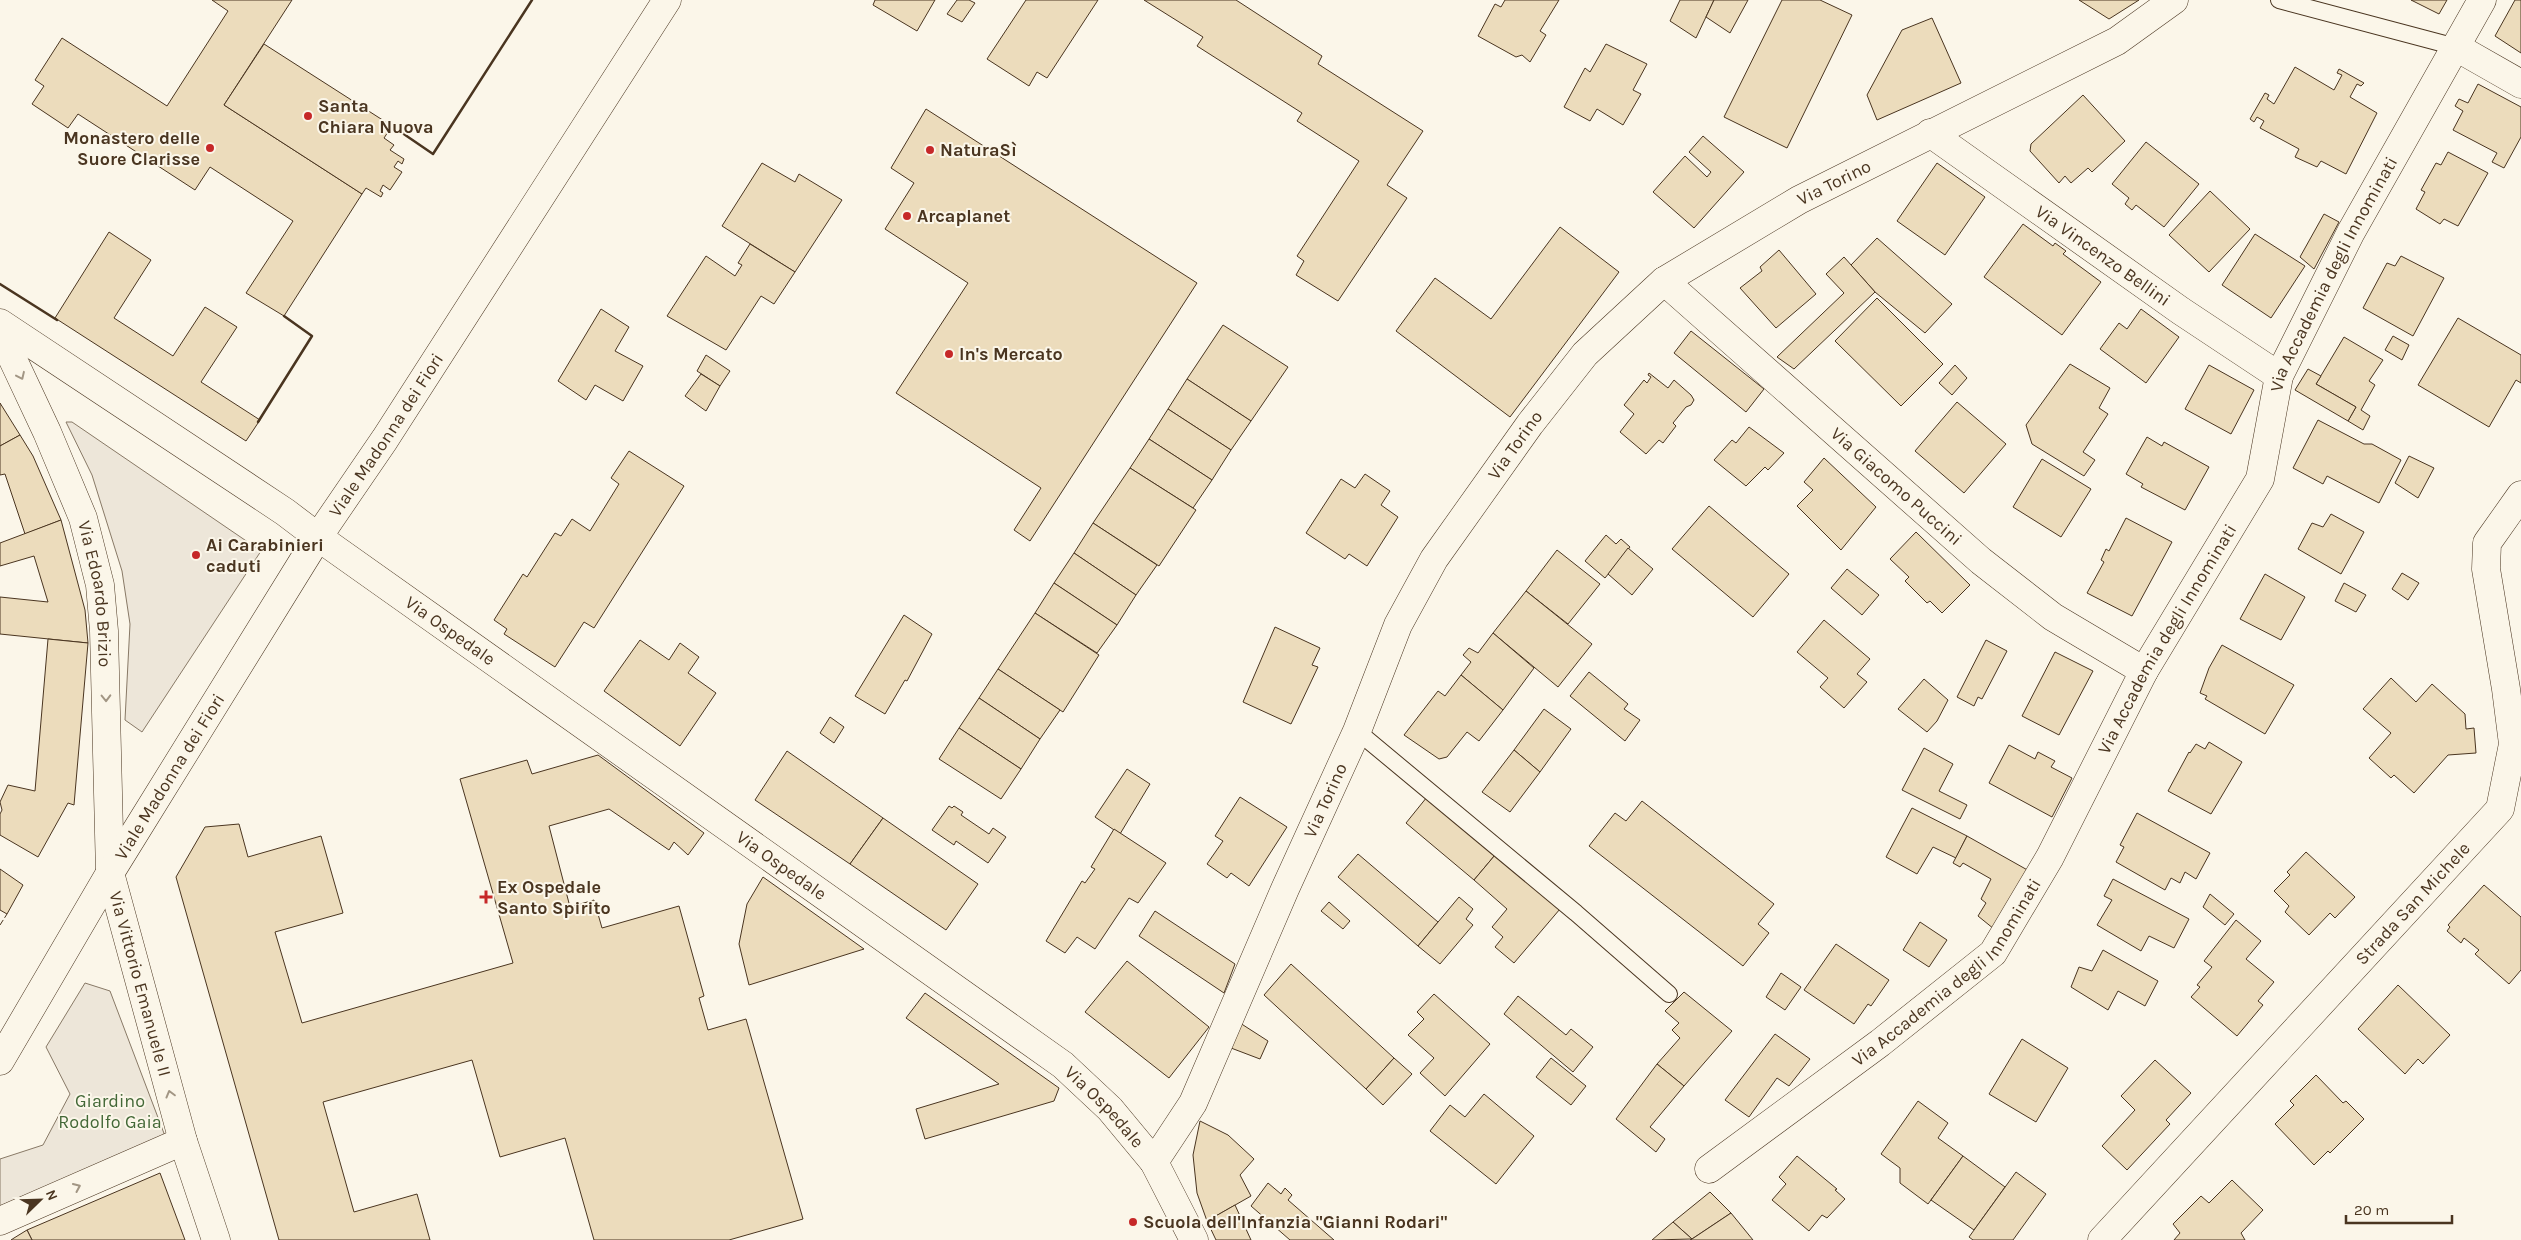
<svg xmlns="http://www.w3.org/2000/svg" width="2521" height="1240" font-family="Karla,sans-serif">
	<rect width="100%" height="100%" fill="#fbf6e9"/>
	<g fill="#ede6d9" stroke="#887966">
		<polygon points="66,422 72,422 261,551 142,732 125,720 130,624 122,571 92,475"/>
		<polygon points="85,983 110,991 165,1136 0,1206 0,1159 43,1145 70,1094 46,1047"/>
	</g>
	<g fill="#ecdcbc" stroke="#4a3520">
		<polygon points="212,0 292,0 224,105 362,194 284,316 246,293 293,221 210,167 195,190 78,114 68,128 32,104 44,86 35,80 62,38 167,106 228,11"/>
		<polygon points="875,0 935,0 917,31 873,5"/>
		<polygon points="957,0 969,0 975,3 962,22 947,14"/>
		<polygon points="1026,0 1098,0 1047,78 1037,72 1029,86 987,59"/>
		<polygon points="1144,0 1236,0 1322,56 1318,64 1423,131 1387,185 1407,198 1338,301 1296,275 1304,261 1297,256 1359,161 1297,121 1302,113 1197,46 1203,37"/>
		<polygon points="1505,0 1559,0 1540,31 1546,35 1530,62 1522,55 1516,57 1478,36 1495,4 1501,7"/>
		<polygon points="1680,0 1714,0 1696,38 1670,21"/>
		<polygon points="1714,0 1748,0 1730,33 1706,17"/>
		<polygon points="1782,0 1820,0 1852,15 1787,148 1724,117"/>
		<polygon points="2079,0 2139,0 2109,19"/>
		<polygon points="2411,0 2447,0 2439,14"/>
		<polygon points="2515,0 2521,0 2521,53 2495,36"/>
		<polygon points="1932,18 1961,83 1877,120 1867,95 1902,30"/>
		<polygon points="264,44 392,126 384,138 394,145 390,150 404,159 402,164 398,161 394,167 402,172 390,190 383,185 380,191 383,193 381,197 366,188 362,194 224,105"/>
		<polygon points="1606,44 1647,64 1633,90 1641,94 1623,125 1597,109 1590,121 1564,107 1585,68 1590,72"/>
		<polygon points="2295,67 2334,90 2342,75 2337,73 2339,69 2364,83 2361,86 2357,84 2350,97 2377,113 2346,174 2321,161 2317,167 2295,157 2299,149 2260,128 2264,121 2257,117 2254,122 2250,119 2265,93 2269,95 2267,99 2274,104"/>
		<polygon points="2478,84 2521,107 2521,137 2504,168 2492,162 2497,153 2453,130 2463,111 2455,106 2459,99 2468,103"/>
		<polygon points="2083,95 2125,141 2092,172 2088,168 2071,183 2065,176 2059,183 2030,151 2031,144"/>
		<polygon points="926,109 1197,283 1030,541 1014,530 1041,488 896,393 968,283 885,229 914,183 891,168"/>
		<polygon points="1703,136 1744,172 1694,228 1653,192 1685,156 1707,177 1711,172 1689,152"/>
		<polygon points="2146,142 2199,184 2164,227 2136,205 2132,210 2125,204 2129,198 2112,184"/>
		<polygon points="2448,152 2488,173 2458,226 2444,219 2440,224 2416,209 2425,192 2421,190 2436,163 2441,165"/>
		<polygon points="762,163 795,182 799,174 842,200 795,272 722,226"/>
		<polygon points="1937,163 1985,197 1945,255 1897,221"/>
		<polygon points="2210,191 2250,229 2209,272 2169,235"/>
		<polygon points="2324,214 2339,222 2314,269 2300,257"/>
		<polygon points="2023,224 2053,246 2055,243 2066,251 2063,254 2101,282 2062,335 1984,277"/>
		<polygon points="1560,227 1619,272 1510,417 1396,331 1435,278 1491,319"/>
		<polygon points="109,232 151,260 114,318 173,356 205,307 237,327 201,382 260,420 246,441 55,318"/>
		<polygon points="2255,234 2305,266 2271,318 2222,285"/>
		<polygon points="1877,238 1952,304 1925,333 1875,292 1851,265"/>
		<polygon points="750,244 795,272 774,304 761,296 726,350 667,316 706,256 735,276 742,265 738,263"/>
		<polygon points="1779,250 1816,294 1776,328 1740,288 1762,271 1760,267"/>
		<polygon points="2401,256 2444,278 2413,336 2363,308 2387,263 2395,266"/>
		<polygon points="1844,257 1875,292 1794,369 1777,357 1844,293 1826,274"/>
		<polygon points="1877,298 1943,364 1901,406 1835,341"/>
		<polygon points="601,309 629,327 615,351 643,366 623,401 595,385 586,400 558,381"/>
		<polygon points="2141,309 2179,337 2146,383 2100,349 2119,323 2127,329"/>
		<polygon points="2458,318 2521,355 2521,383 2516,380 2489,427 2418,385"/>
		<polygon points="1223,325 1288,367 1251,421 1187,379"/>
		<polygon points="1691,331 1764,389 1746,412 1674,353"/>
		<polygon points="2393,336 2409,345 2402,360 2385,350"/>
		<polygon points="2344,337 2383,360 2369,381 2375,385 2361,410 2370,416 2363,430 2348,421 2356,407 2316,384"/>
		<polygon points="706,355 730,371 720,386 697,371"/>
		<polygon points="2070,364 2110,388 2099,408 2108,414 2083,452 2095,460 2084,476 2032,444 2026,425"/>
		<polygon points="1955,365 1967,378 1952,395 1939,383"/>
		<polygon points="2209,365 2254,390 2231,434 2185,409"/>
		<polygon points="2308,369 2321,376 2316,384 2356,407 2348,421 2295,390"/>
		<polygon points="1649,373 1668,388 1674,380 1691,395 1694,400 1691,405 1686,407 1673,423 1676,426 1663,443 1659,440 1646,454 1620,432 1634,414 1624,405 1644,380 1647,383 1651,377 1648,375"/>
		<polygon points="701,374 720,386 706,411 685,396"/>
		<polygon points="1187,379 1251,421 1231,450 1168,409"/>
		<polygon points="1957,402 2006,444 1964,493 1915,451"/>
		<polygon points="0,403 20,435 0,446"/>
		<polygon points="1168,409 1231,450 1212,480 1149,439"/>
		<polygon points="2318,420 2364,444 2372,444 2401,460 2379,503 2327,476 2323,484 2293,468"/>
		<polygon points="1749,427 1784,453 1768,470 1765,467 1746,486 1714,460 1732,440 1736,443"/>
		<polygon points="20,435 33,456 61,520 25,534 5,474 0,475 0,446"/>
		<polygon points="2147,437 2162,446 2164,442 2209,467 2185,510 2141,487 2143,484 2126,474"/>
		<polygon points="1149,439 1212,480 1193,508 1130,468"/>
		<polygon points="629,451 684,486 594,628 584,622 555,667 504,634 507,629 494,620 523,574 527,577 555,533 561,536 572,519 590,531 619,484 611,478"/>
		<polygon points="2409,456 2434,468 2418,498 2395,483"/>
		<polygon points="1824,458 1876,507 1841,550 1797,506 1813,490 1804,482"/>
		<polygon points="2042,459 2091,489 2061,537 2013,507"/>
		<polygon points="1130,468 1196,510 1159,566 1093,523"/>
		<polygon points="1365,474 1390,491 1381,505 1398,517 1367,566 1349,554 1345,559 1306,533 1341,479 1355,488"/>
		<polygon points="1709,506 1789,574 1753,617 1672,549"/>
		<polygon points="2331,514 2364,532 2341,574 2298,549 2312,523 2323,527"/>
		<polygon points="2126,518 2172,542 2132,616 2087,593 2104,562 2101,560 2106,549 2109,551"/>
		<polygon points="61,520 85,610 88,643 0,634 0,597 48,602 34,556 0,566 0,543"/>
		<polygon points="1093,523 1157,565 1136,595 1074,553"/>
		<polygon points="1916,532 1970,585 1942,613 1930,601 1927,603 1905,581 1909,577 1890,559"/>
		<polygon points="1606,535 1616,544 1621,539 1630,547 1605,578 1585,561"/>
		<polygon points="1628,548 1653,569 1632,595 1608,574"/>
		<polygon points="1557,550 1600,584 1568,624 1526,591"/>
		<polygon points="1074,553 1136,595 1117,625 1054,583"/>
		<polygon points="1847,569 1879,595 1862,615 1831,588"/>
		<polygon points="2402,573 2419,583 2408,600 2392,589"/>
		<polygon points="2265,574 2305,597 2281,640 2240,619"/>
		<polygon points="1054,583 1117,625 1097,653 1035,613"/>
		<polygon points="2344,583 2366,595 2356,612 2335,601"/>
		<polygon points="1526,591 1592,644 1558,687 1493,633"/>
		<polygon points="1035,613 1099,655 1063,712 998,669"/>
		<polygon points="904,615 932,634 907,681 905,680 885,714 855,696"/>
		<polygon points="1824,620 1870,659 1857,674 1867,682 1844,708 1820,687 1828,678 1797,652"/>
		<polygon points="1275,627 1320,648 1312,665 1318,667 1291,724 1243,702"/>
		<polygon points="1493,633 1534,668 1503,710 1461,675 1471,662 1463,655 1469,648 1478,653"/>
		<polygon points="48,639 88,643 74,805 68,803 38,857 0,835 0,814 2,810 0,802 8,785 35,791"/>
		<polygon points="640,640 669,660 680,643 699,657 688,673 716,693 680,746 604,691"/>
		<polygon points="1986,640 2007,651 1982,699 1978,697 1974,706 1957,697"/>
		<polygon points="2222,645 2294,685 2265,734 2205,699 2207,696 2200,693 2209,668"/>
		<polygon points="2055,652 2093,671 2059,735 2022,716"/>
		<polygon points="998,669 1060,710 1040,739 979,698"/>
		<polygon points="1589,672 1628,704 1624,709 1640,720 1625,741 1570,696"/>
		<polygon points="1461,675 1503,710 1479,741 1467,732 1447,757 1439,759 1404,735 1438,691 1445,696"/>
		<polygon points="2391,678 2416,702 2432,684 2465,714 2466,729 2474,728 2476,753 2448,755 2414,793 2394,775 2391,778 2369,758 2391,733 2363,709"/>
		<polygon points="1924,679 1948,700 1937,721 1927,732 1898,709"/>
		<polygon points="979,698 1040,739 1021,769 959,728"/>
		<polygon points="1544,709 1571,729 1540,772 1514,750"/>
		<polygon points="830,717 844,727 834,743 820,733"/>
		<polygon points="959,728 1021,769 1001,799 939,759"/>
		<polygon points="2209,742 2242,762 2211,814 2168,791 2189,752 2190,753 2196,744 2205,749"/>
		<polygon points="2009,745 2035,759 2038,752 2055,761 2051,767 2072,778 2052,817 1989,783"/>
		<polygon points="1924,748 1953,764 1939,791 1967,805 1960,819 1902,790"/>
		<polygon points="1514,750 1540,772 1510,812 1482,792"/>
		<polygon points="787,751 883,818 850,864 755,800"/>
		<polygon points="598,755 704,833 688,855 674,842 669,850 609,809 549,826 570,907 594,900 602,928 679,906 704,996 699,998 708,1030 746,1019 803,1219 729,1240 594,1240 565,1138 500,1157 472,1060 323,1102 354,1212 417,1194 430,1240 279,1240 176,877 205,827 239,824 248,857 321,836 343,913 275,932 302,1023 513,963 460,779 527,760 532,774"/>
		<polygon points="1127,769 1150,784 1120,834 1095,817"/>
		<polygon points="1240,797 1287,827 1249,886 1231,873 1227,878 1207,864 1223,841 1215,836"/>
		<polygon points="1427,797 1495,855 1474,880 1406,823"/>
		<polygon points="1642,801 1774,904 1758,924 1769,933 1743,966 1589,846 1615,813 1626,821"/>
		<polygon points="949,806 952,808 954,806 963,812 961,815 989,834 993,828 1006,837 988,863 956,841 954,845 932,830"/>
		<polygon points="1912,808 1967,836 1956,858 1933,847 1917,874 1886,857"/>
		<polygon points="2137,813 2210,853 2196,879 2185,872 2180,883 2171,878 2165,890 2116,862 2124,847 2120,845"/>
		<polygon points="883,818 978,884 946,930 850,864"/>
		<polygon points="1114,829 1166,863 1138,903 1129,898 1095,949 1077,937 1065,953 1046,941 1082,881 1085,883 1095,869 1091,867"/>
		<polygon points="1967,836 2031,872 1994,929 1978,916 1986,903 1981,899 1991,879 1963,863 1960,867 1953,863"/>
		<polygon points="2306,852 2355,897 2335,918 2330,913 2309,935 2285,912 2289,906 2274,891 2290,875 2287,872"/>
		<polygon points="1358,854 1438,922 1418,946 1338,877"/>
		<polygon points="1495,855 1560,909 1514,963 1495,947 1503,937 1492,927 1507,909 1474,880"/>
		<polygon points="0,869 23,885 7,914 0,910"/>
		<polygon points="763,877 864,949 749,985 739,944 747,904"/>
		<polygon points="2113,879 2189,919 2174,948 2149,936 2141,951 2097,925 2112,900 2104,896"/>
		<polygon points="2484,885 2521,917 2521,970 2509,984 2475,954 2479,950 2464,938 2461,943 2447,931 2450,927 2448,925"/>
		<polygon points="2210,894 2234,914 2225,925 2203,907"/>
		<polygon points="1459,897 1473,909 1466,919 1473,925 1440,964 1418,946"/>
		<polygon points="1329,902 1350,921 1343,929 1321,911"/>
		<polygon points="1155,911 1235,964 1224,993 1139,936"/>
		<polygon points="2236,920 2261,941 2246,959 2274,982 2258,1001 2263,1005 2237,1036 2191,997 2200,987 2197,985 2212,967 2204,961"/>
		<polygon points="1920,922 1947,940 1929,967 1903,950"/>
		<polygon points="1836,944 1889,980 1871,1006 1868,1004 1854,1024 1804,990"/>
		<polygon points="2103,950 2158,981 2145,1006 2118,991 2108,1010 2071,987 2079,967 2092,971"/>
		<polygon points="1127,961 1209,1027 1169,1078 1085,1012"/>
		<polygon points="1291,964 1394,1058 1366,1089 1264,995"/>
		<polygon points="1781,973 1801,987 1785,1010 1766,997"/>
		<polygon points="2398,985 2450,1035 2423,1064 2418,1059 2405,1074 2358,1029"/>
		<polygon points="1684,992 1732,1031 1684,1086 1657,1064 1680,1038 1672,1030 1679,1023 1665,1011"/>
		<polygon points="925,993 1059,1088 1054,1101 925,1139 916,1109 999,1084 906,1018"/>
		<polygon points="1434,994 1490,1044 1445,1096 1420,1073 1434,1058 1408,1035 1424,1019 1417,1012"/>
		<polygon points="1518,996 1566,1035 1571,1029 1593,1047 1573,1072 1504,1014"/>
		<polygon points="1240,1023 1268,1041 1260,1059 1231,1048"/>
		<polygon points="1775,1034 1810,1059 1789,1086 1777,1078 1749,1117 1725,1100"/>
		<polygon points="2022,1039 2068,1068 2036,1122 1989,1094"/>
		<polygon points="1394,1058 1412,1074 1383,1105 1366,1089"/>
		<polygon points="1551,1058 1586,1086 1571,1105 1536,1077"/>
		<polygon points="2155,1060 2191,1093 2166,1120 2170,1124 2127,1170 2102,1146 2135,1110 2121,1096"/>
		<polygon points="1657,1064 1684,1086 1650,1127 1665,1139 1656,1152 1616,1119"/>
		<polygon points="2316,1075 2343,1103 2346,1101 2364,1119 2330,1153 2328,1151 2314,1165 2275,1124 2294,1105 2290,1101"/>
		<polygon points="1484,1094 1534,1136 1496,1184 1430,1131 1450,1105 1465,1117"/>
		<polygon points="1918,1101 1948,1123 1938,1138 1963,1156 1928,1204 1900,1183 1900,1168 1881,1154"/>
		<polygon points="1200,1121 1228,1135 1254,1159 1240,1175 1251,1196 1207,1221 1197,1193 1193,1155"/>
		<polygon points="1797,1156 1837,1189 1835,1190 1845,1199 1827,1218 1822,1215 1809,1231 1772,1200 1786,1184 1779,1177"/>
		<polygon points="1963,1156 2005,1187 1974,1230 1931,1200"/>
		<polygon points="2016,1172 2046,1194 2013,1240 1973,1240 1969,1237"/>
		<polygon points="160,1173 185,1240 32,1240 27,1230"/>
		<polygon points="2232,1180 2263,1210 2241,1233 2245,1240 2174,1240 2180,1233 2173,1224 2201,1196 2209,1203"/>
		<polygon points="1268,1183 1281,1194 1285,1188 1292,1195 1288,1200 1334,1240 1290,1240 1251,1206"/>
		<polygon points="1710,1192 1731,1213 1692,1239 1673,1222"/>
		<polygon points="1235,1205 1251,1240 1216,1240 1207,1221"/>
		<polygon points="1731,1213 1753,1240 1690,1240 1692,1239"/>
		<polygon points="1673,1222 1692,1239 1652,1240"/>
		<polygon points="27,1230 32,1240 11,1240 14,1238"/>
	</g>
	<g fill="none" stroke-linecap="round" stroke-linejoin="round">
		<g stroke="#4a3520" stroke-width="18">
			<g id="service">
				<polyline points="2279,0 2456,47"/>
				<polyline points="1357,731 1576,913 1669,994"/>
			</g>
		</g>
		<g stroke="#4a3520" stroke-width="29">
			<g id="minor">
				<polyline points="2456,47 2521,84"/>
				<path id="s1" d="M1930,133L2181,311L2279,376"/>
				<path id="s2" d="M1664,281L1981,561L2053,617L2144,671"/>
				<path id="s3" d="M0,332L47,432L83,518L100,585L104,631L110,873L183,1141L216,1240"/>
				<path id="s4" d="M0,1061L110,873L318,537"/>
				<path id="s5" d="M1154,1162L1193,1103L1285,889L1357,731L1398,625L1434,559L1530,424L1585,354L1664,281L1799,200L2117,41L2174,0"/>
				<path id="s6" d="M1709,1169L1880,1043L1993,953L2050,857L2144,671L2260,479L2279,376L2351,232L2482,0"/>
				<polyline points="0,1221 183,1141"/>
				<path id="s7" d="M2102,1240L2500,809L2513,744L2506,689L2486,569L2487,543L2521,495"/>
			</g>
		</g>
		<g stroke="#4a3520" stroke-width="29">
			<g id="tertiary">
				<path id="s8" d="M318,537L1063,1065L1110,1109L1154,1162L1194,1240"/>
			</g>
		</g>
		<g stroke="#4a3520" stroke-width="29">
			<g id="secondary">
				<path id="s9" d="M0,323L285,512L318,537L385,439L667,0"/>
			</g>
		</g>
		<use href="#service" stroke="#fbf6e9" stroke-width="16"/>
		<use href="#minor" stroke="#fbf6e9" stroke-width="28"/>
		<use href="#tertiary" stroke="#fbf6e9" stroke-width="28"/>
		<use href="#secondary" stroke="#fbf6e9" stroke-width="28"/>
		<polyline stroke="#4a3520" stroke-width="1" stroke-dasharray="6 2.5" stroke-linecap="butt" points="0,925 7,914"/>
		<g stroke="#4a3520" stroke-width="2.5">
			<polyline points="392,126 433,154 532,0"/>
			<polyline points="0,284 57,320"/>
			<polyline points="258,422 312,336 284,316"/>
		</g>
	</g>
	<defs><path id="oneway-chevron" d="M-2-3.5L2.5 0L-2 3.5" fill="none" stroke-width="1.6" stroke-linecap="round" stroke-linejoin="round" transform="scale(1.25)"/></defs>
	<g stroke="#a29684">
		<use href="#oneway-chevron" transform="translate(21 376) rotate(65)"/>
		<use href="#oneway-chevron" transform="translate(106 698) rotate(89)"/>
		<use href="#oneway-chevron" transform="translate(170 1094) rotate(-105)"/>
		<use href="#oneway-chevron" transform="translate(77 1187) rotate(-24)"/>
	</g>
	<g fill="#c62828" stroke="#fbf6e9" stroke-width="2">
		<circle cx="308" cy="116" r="5"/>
		<circle cx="210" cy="148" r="5"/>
		<circle cx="930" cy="150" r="5"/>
		<circle cx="907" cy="216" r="5"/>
		<circle cx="949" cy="354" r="5"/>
		<circle cx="196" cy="555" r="5"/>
		<path d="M483.5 889.5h5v5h5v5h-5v5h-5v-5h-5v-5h5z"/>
		<circle cx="1133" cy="1222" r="5"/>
	</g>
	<g text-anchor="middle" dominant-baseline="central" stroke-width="4" stroke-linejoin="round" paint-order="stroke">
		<g font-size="18" font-weight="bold" fill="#4a3520" stroke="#fbf6e9" text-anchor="start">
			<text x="318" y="106">Santa<tspan x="318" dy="21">Chiara Nuova</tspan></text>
			<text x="200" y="138" text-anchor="end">Monastero delle<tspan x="200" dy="21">Suore Clarisse</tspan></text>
			<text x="940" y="150">NaturaSì</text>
			<text x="917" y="216">Arcaplanet</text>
			<text x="959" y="354">In's Mercato</text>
			<text x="206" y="545">Ai Carabinieri<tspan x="206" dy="21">caduti</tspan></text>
			<text x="497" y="887">Ex Ospedale<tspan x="497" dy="21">Santo Spirito</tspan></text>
			<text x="1143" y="1222">Scuola dell'Infanzia "Gianni Rodari"</text>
		</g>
		<g font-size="18" fill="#4a3520" stroke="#fbf6e9">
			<text stroke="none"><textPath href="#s5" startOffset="1225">Via Torino</textPath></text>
			<text stroke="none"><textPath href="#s1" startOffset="212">Via Vincenzo Bellini</textPath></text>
			<text stroke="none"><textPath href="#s6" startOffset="1121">Via Accademia degli Innominati</textPath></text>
			<text stroke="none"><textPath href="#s9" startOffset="506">Viale Madonna dei Fiori</textPath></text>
			<text stroke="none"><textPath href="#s5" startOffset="806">Via Torino</textPath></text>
			<text stroke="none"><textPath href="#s2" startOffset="310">Via Giacomo Puccini</textPath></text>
			<text stroke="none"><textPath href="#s3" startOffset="281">Via Edoardo Brizio</textPath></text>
			<text stroke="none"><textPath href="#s8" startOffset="162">Via Ospedale</textPath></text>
			<text stroke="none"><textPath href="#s6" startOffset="716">Via Accademia degli Innominati</textPath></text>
			<text stroke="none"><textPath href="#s4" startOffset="331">Viale Madonna dei Fiori</textPath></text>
			<text stroke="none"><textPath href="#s5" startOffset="401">Via Torino</textPath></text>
			<text stroke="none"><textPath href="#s8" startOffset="568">Via Ospedale</textPath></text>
			<text stroke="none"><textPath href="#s7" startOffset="458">Strada San Michele</textPath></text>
			<text stroke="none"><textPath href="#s6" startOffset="311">Via Accademia degli Innominati</textPath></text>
			<text stroke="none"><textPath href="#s3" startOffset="676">Via Vittorio Emanuele II</textPath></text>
			<text stroke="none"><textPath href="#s8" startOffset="972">Via Ospedale</textPath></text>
		</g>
		<g font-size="18" fill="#436837" stroke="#fbf6e9">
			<text x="110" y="1101">Giardino<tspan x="110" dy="21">Rodolfo Gaia</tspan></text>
		</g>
	</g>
	<g transform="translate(40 1200) rotate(67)" stroke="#fbf6e9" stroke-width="4" paint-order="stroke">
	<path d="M0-4L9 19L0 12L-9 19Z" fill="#4a3520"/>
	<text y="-8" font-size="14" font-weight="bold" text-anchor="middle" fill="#4a3520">N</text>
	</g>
	<path d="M2346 1215v8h106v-8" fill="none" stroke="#4a3520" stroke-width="2.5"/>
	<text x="2354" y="1215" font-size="15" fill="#4a3520" stroke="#fbf6e9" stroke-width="4" paint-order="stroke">20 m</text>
</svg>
